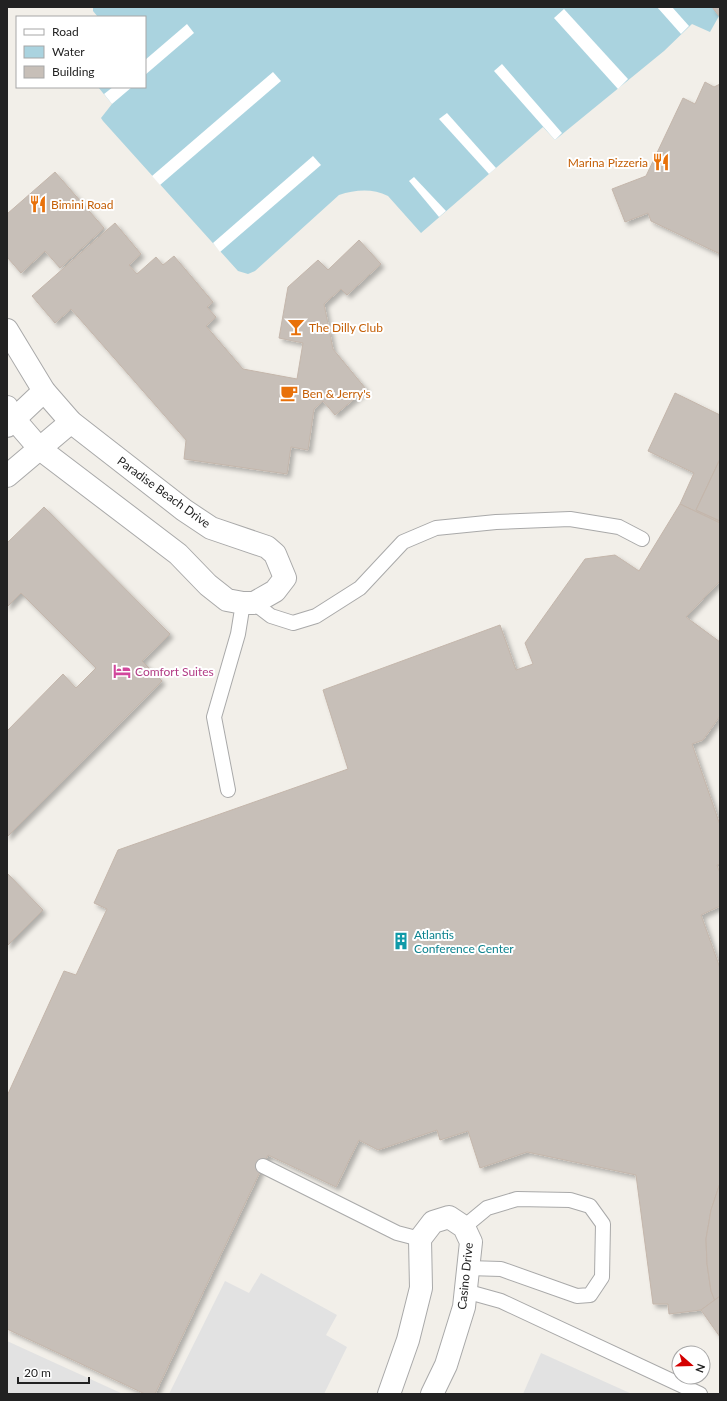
<svg xmlns="http://www.w3.org/2000/svg" width="727" height="1401" font-family="Lato,sans-serif">
	<defs>
		<filter id="shadow"><feDropShadow dx="3.5" dy="3.5" stdDeviation="2" flood-color="#0004"/></filter>
	</defs>
	<rect width="100%" height="100%" fill="#f2efe9"/>
	<g fill="#e2e2e2">
		<polygon points="261,1273 337,1315 326,1335 347,1347 324,1394 169,1394 225,1281 249,1293"/>
		<polygon points="7,1341 123,1394 7,1394"/>
		<polygon points="541,1353 632,1394 523,1394"/>
	</g>
	<path fill="#aad3df" d="M93,7H712L719,16L710,32L692,24L664,51L555,140L543,127L421,233L388,196C372,188 355,190 339,195L255,271L248,274L238,271L103,121L101,118L112,104L98,87H145V17H98L93,11Z"/>
	<g fill="#fff">
		<polygon points="657,7 672,7 689,26 681,34"/>
		<polygon points="564,9 628,79 618,89 554,18"/>
		<polygon points="187,24 194,33 145,75 145,60"/>
		<polygon points="502,64 562,133 555,140 494,71"/>
		<polygon points="273,72 281,81 160,185 152,176"/>
		<polygon points="113,87 132,87 112,104 104,94"/>
		<polygon points="447,113 496,168 489,174 439,119"/>
		<polygon points="313,156 321,165 220,252 213,243"/>
		<polygon points="414,177 446,211 439,217 409,181"/>
	</g>
	<g fill="#c7bfb8" stroke="#c4b6ab" filter="url(#shadow)">
		<polygon points="712,7 720,7 720,17 719,16"/>
		<polygon points="705,82 714,87 720,84 720,254 651,221 648,213 625,222 612,189 646,176 683,98 695,104"/>
		<polygon points="55,172 104,228 60,268 45,251 21,273 7,257 7,214"/>
		<polygon points="115,223 141,254 129,265 137,274 156,257 163,265 174,256 213,302 207,307 216,317 206,326 243,369 297,379 303,343 279,338 288,287 318,260 328,270 359,240 381,264 347,295 341,289 324,304 333,349 366,389 335,415 323,401 314,409 308,450 291,447 287,474 184,459 186,440 71,309 55,323 32,296"/>
		<polygon points="675,393 720,415 720,523 680,504 694,473 648,451"/>
		<polygon points="720,459 720,521 696,510"/>
		<polygon points="720,459 720,521 696,510"/>
		<polygon points="680,504 720,523 720,581 686,617 720,642 720,716 703,740 692,744 720,825 720,864 717,865 720,873 720,906 701,915 720,968 720,1183 711,1210 706,1239 707,1264 711,1291 715,1300 701,1310 669,1314 668,1304 653,1304 636,1175 527,1152 480,1168 468,1131 440,1140 437,1130 378,1150 359,1140 336,1187 268,1155 155,1394 145,1394 7,1329 7,1096 64,971 76,975 107,909 94,903 118,850 348,769 323,690 500,625 516,670 533,664 525,643 585,559 615,555 639,571"/>
		<polygon points="44,507 170,634 142,661 162,681 7,837 7,731 63,674 76,688 96,668 21,593 7,607 7,543"/>
		<polygon points="7,873 43,910 7,946"/>
		<polygon points="720,1183 720,1314 711,1291 707,1264 706,1239 711,1210"/>
		<polygon points="720,1296 720,1337 701,1310"/>
	</g>
	<g fill="none" stroke-linecap="round" stroke-linejoin="round">
		<g stroke="#a9a9a9" stroke-width="16">
			<g id="service">
				<polyline points="254,603 271,616 293,623 316,616 360,588 403,542 436,528 496,522 570,519 619,527 642,539"/>
				<polyline points="228,790 214,717 238,634 243,603"/>
				<polyline points="263,1166 397,1233 420,1239"/>
				<polyline points="464,1227 487,1208 517,1199 570,1200 590,1206 603,1224 602,1277 590,1295 577,1296 501,1269 468,1268"/>
				<polyline points="465,1291 501,1301 700,1394"/>
			</g>
		</g>
		<g stroke="#a9a9a9" stroke-width="24">
			<polyline id="minor" points="389,1394 408,1340 421,1288 420,1239 433,1222 449,1217 464,1227 471,1242 464,1307 446,1365 432,1394"/>
		</g>
		<g stroke="#a9a9a9" stroke-width="24">
			<g id="tertiary">
				<polyline points="7,330 44,391 71,422 184,510 211,528 267,547 275,554 285,578 275,591 254,603 243,603 227,600 208,585 178,554 40,449 14,419 7,407"/>
				<polyline points="7,426 44,391"/>
				<polyline points="7,476 71,422"/>
			</g>
		</g>
		<use href="#service" stroke="#fff" stroke-width="14"/>
		<use href="#minor" stroke="#fff" stroke-width="22"/>
		<use href="#tertiary" stroke="#fff" stroke-width="22"/>
	</g>
	<defs>
		<g id="restaurant-bare" transform="scale(1.38)"><path d="M-5-6h1v4h1v-4h1v4h1v-4h1v5L-1.5 .5V6h-2V.5L-5-1ZM5-6V6H3V1.5H1.5Q1.5-4 5-6Z" fill="#e8710a" stroke="#fff" stroke-width="2.5" paint-order="stroke"/></g>
		<g id="bar-bare" transform="scale(1.38)"><path d="M-6-5H6L.8 .8V4.5H3.5V6h-7V4.5H-.8V.8Z" fill="#e8710a" stroke="#fff" stroke-width="2.5" paint-order="stroke"/></g>
		<g id="cafe-bare" transform="scale(1.38)"><path d="M-5.5-4.5H6V0H3Q3 3.5 0 3.5H-2.5Q-5.5 3.5-5.5 0ZM3-3.2v2h1.7v-2ZM-6 4.5H4V6H-6Z" fill="#e8710a" stroke="#fff" stroke-width="2.5" paint-order="stroke"/></g>
		<g id="hotel-bare" transform="scale(1.38)"><path d="M-6-4.5h1.5V1H6V5H4.5V3h-9V5H-6ZM-4 0a1.8 1.8 0 1 1 3.6 0ZM.5 0V-2.5h3Q6-2.5 6 0Z" fill="#d1479c" stroke="#fff" stroke-width="2.5" paint-order="stroke"/></g>
		<g id="building-bare" transform="scale(1.38)"><path d="M-4-6H4V6H1V3H-1V6H-4ZM-2.5-4.3h1.7v1.8h-1.7ZM.8-4.3h1.7v1.8H.8ZM-2.5-1h1.7V.8h-1.7ZM.8-1h1.7V.8H.8Z" fill="#0f9aa8" stroke="#fff" stroke-width="2.5" paint-order="stroke"/></g>
	</defs>
	<g fill-rule="evenodd">
		<use href="#restaurant-bare" x="661" y="162"/>
		<use href="#restaurant-bare" x="38" y="204"/>
		<use href="#bar-bare" x="296" y="327"/>
		<use href="#cafe-bare" x="289" y="393"/>
		<use href="#hotel-bare" x="122" y="671"/>
		<use href="#building-bare" x="401" y="941"/>
	</g>
	<g text-anchor="middle" dominant-baseline="central" stroke-width="4" stroke-linejoin="round" paint-order="stroke">
		<g font-size="12" fill="#c56008" stroke="#fff" text-anchor="start">
			<text x="648" y="162" text-anchor="end">Marina Pizzeria</text>
			<text x="51" y="204">Bimini Road</text>
			<text x="309" y="327">The Dilly Club</text>
			<text x="302" y="393">Ben &amp; Jerry's</text>
		</g>
		<g font-size="12" fill="#222" stroke="#fff">
			<text transform="translate(164 492) rotate(36)">Paradise Beach Drive</text>
			<text transform="translate(465 1276) rotate(-84)">Casino Drive</text>
		</g>
		<g font-size="12" fill="#b23c85" stroke="#fff" text-anchor="start">
			<text x="135" y="671">Comfort Suites</text>
		</g>
		<g font-size="12" fill="#0d838f" stroke="#fff" text-anchor="start">
			<text x="414" y="934">Atlantis<tspan x="414" dy="14">Conference Center</tspan></text>
		</g>
	</g>
	<rect width="727" height="1401" fill="none" stroke="#222222" stroke-width="16"/>
	<rect x="16" y="16" width="130" height="72" fill="#ffffff" stroke="#a7a7a7"/>
	<rect x="24" y="29" width="20" height="6" fill="#ffffff" stroke="#a7a7a7"/>
	<text x="52" y="36" font-size="12" fill="#222222">Road</text>
	<rect x="24" y="46" width="20" height="12" fill="#aad3df" stroke="#a7a7a7"/>
	<text x="52" y="56" font-size="12" fill="#222222">Water</text>
	<rect x="24" y="66" width="20" height="12" fill="#c7bfb8" stroke="#a7a7a7"/>
	<text x="52" y="76" font-size="12" fill="#222222">Building</text>
	<g transform="translate(691 1365) rotate(110)"><circle r="19" fill="#ffffff" stroke="#a7a7a7"/>
	<path d="M0-3L7 15L0 10L-7 15Z" fill="#d40000"/>
	<text y="-6" font-size="11" font-weight="bold" text-anchor="middle" fill="#222222">N</text>
	</g>
	<path d="M18 1377v6h71v-6" fill="none" stroke="#222222" stroke-width="2"/>
	<text x="24" y="1377" font-size="12" fill="#222222" stroke="#ffffff" stroke-width="3" paint-order="stroke">20 m</text>
</svg>
